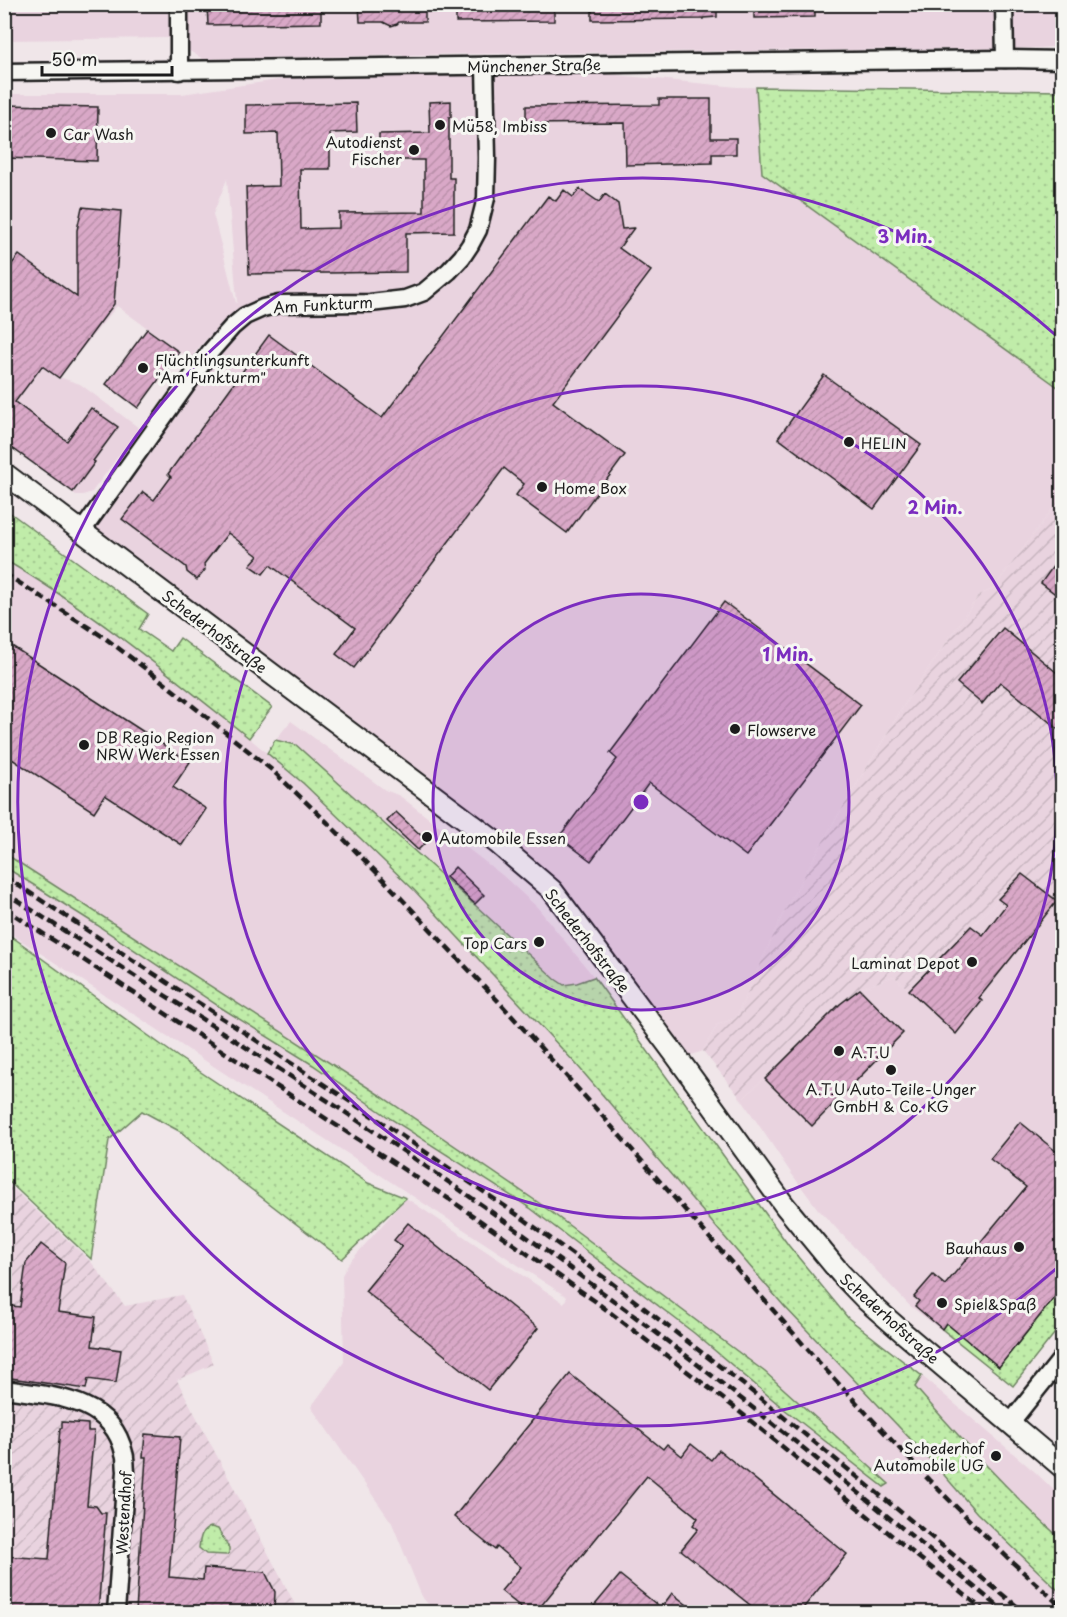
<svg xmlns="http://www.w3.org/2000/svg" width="1067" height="1617" font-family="'Playpen Sans',sans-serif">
	<defs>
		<pattern id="industrial-furrows" width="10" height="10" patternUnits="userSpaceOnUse" patternTransform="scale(1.5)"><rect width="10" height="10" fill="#e9d3df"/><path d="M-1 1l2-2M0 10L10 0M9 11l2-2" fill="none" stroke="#c7b5bf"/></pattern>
		<pattern id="grass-dots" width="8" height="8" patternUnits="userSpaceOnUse" patternTransform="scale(1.5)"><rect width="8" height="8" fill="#c0eca9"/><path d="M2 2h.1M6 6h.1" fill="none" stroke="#a4ca91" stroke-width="1.8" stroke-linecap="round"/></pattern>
		<pattern id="building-hatch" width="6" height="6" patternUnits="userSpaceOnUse" patternTransform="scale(1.5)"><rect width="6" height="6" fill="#d9a8c7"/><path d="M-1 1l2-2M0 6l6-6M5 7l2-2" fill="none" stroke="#ba90aa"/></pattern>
	</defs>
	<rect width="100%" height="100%" fill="#f0e6e9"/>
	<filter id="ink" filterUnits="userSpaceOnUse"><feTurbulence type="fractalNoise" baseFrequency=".0167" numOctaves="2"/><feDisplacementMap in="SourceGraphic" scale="12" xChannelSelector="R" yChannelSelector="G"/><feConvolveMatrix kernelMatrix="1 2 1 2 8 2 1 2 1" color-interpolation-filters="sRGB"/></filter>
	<g filter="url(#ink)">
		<g fill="#e9d3df" fill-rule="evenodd">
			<polygon points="1062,4 1062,46 1040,48 458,54 203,59 168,38 5,40 4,5"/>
			<path d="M556,69L737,87L1062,91L1039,372L1062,390V496L993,589L979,595L906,702L834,822L784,912L736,1018L717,1025L703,1051L686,1057L558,885L91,528L228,336L236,309L201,345L190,359L117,306L59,377L80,384L139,428L92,492L83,495H76L5,442V94H182L331,72ZM227,179L237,302L236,303L213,214Z"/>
			<polygon points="4,560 38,580 153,661 249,738 304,784 414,890 576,1064 784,1306 937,1467 977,1513 1062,1594 1062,1612 435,1612 422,1597 392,1523 311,1407 344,1362 342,1275 348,1264 406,1198 564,1303 567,1297 5,930"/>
			<polygon points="291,721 385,790 400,796 502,875 537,907 594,977 577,983 564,985 555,979 475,905 296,745 275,740"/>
			<polygon points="1023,874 1062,906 1062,1324 1013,1386 909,1305 817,1208 791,1173 742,1100 840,1004 860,989 894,976 909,990"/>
			<polygon points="922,1376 1035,1472 1062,1498 1062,1540 1042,1521 971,1450 915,1387"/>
		</g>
		<g fill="url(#industrial-furrows)">
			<polygon points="1062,496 1062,906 1022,875 909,990 894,976 860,989 840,1004 742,1100 703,1051 717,1025 736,1018 784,912 834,822 906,702 979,595 993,589"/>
			<polygon points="4,1180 91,1262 125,1306 182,1295 214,1364 177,1380 299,1612 5,1612"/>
		</g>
		<g fill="url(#grass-dots)" stroke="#6e8462" stroke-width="1.5">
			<polygon points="756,87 1062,91 1062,390 762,173"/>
			<path d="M5,509L148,614L139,629L171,651L180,638L272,707L249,738C170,675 92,611 5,560Z"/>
			<path d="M275,740L296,745L475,905L555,979L564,985L577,983L594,977L789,1246L848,1318L922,1376L915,1387C962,1440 1010,1493 1062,1540V1594L977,1513L937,1467L784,1306L576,1064L414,890L304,784L267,753Z"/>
			<polygon points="4,853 381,1096 539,1203 765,1372 889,1484 884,1487 784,1409 694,1333 530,1208 391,1119 313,1065 220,1007 97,925 5,867"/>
			<polygon points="4,931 178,1057 368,1183 406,1198 342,1259 239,1180 181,1132 142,1111 109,1140 91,1259 5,1178"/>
			<polygon points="1062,1288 1062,1324 1013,1386 942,1329 946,1323 999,1367"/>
			<path d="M211,1527L218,1529L229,1548V1553L226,1555L206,1554L199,1548C200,1538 201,1530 211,1527Z"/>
		</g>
		<g fill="url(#building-hatch)" stroke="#1c1c1c" stroke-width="1.5">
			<polygon points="207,4 321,4 321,23 208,25"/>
			<polygon points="359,4 425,4 425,22 399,22 397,24 391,26 383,22 360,22"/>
			<polygon points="456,4 554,4 554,21 456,22"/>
			<polygon points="592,4 717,4 717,17 703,18 703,19 592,20"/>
			<polygon points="754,4 815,4 815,17 754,18"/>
			<polygon points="659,99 711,99 711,138 736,138 736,154 712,154 712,163 626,165 625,123 526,124 526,106 659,105"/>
			<polygon points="451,101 451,117 449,117 449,178 454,178 454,232 406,233 406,272 249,274 246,187 279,186 278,133 246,134 246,105 356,103 357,132 330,133 330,169 300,169 301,229 339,228 339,213 424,212 424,160 379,160 379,134 430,133 429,102"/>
			<polygon points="4,105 98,107 97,161 4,158"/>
			<polygon points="580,189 599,202 605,194 618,204 622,229 634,228 619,248 651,271 553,402 625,455 567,533 516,495 524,484 504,468 354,668 336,654 355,628 270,565 263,574 250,565 258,556 228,533 204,564 205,570 197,580 187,572 186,567 122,519 143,492 154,500 171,477 168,474 269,335 382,418 548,196 556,201 564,190 573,197"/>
			<polygon points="82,207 121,211 114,304 59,378 42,366 15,402 67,441 91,408 118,427 93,461 95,462 73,492 4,442 4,274 19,255 77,297 77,230"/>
			<polygon points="147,329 179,352 138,408 106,384"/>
			<polygon points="824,375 921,445 874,509 778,438"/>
			<polygon points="1062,554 1062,599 1041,583"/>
			<polygon points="724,602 861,705 746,856 649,783 591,861 559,837 617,759 610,753"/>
			<polygon points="1003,628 1062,677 1062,732 1000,682 982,704 957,683"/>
			<polygon points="4,641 190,762 173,787 206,809 182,845 105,795 94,812 4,754"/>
			<polygon points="396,812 427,841 418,850 387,821"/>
			<polygon points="455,867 484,895 475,904 446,877"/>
			<polygon points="1022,874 1057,901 979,998 982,1001 956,1034 909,990 971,926 983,935 1006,905 998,899"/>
			<polygon points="860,989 903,1033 812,1126 765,1079 840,1004"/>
			<polygon points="1020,1122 1062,1156 1062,1288 999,1367 946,1323 942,1329 915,1306 919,1301 914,1297 933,1275 945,1285 1026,1187 990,1159"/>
			<polygon points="408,1223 538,1328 488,1390 365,1291 402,1246 394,1240"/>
			<polygon points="41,1244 65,1263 58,1312 96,1317 92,1346 121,1350 116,1383 88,1379 86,1389 4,1377 4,1305 20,1307 26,1263"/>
			<polygon points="570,1374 663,1449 667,1444 682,1456 691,1444 711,1460 719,1450 847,1554 800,1612 759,1612 681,1550 698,1529 693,1525 698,1518 647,1476 536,1612 527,1612 501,1591 521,1567 497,1547 495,1550 454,1517"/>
			<polygon points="62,1422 88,1424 88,1431 94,1431 87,1505 96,1506 101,1513 106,1513 98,1612 30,1612 4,1610 4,1556 49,1559 60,1428 62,1428"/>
			<polygon points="145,1434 180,1437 169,1577 203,1580 204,1568 265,1572 275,1592 274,1612 136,1612 146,1457 143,1457"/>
			<polygon points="620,1575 661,1608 672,1593 696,1612 589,1612"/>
		</g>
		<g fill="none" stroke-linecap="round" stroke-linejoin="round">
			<g stroke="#1c1c1c" stroke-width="21">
				<g id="minor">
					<polyline points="179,4 179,71"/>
					<polyline points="1004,4 1005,59"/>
					<polyline points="4,72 1005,59 1062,60"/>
					<polyline points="82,531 210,352 232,327 245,316 263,308 279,304 370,303 405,299 424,292 449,271 462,257 470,245 478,230 486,198 487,158 485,66"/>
					<path d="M4,1389C50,1396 112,1397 124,1453C126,1458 125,1465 126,1471L116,1612"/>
					<polyline points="1011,1422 1062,1358"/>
				</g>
			</g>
			<g stroke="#1c1c1c" stroke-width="24">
				<polyline id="tertiary" points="4,473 497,843 552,890 677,1057 785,1206 841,1274 867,1301 906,1335 1062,1467"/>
			</g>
			<use href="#minor" stroke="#f6f6f2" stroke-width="16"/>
			<use href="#tertiary" stroke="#f6f6f2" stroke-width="20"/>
			<g stroke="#1c1c1c" stroke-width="4.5" stroke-dasharray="9 4.5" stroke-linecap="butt">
				<polyline points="4,573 105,638 167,685 273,771 328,823 382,878 500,1003 598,1111 824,1368 929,1480 1010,1560 1062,1607"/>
				<polyline points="4,876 386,1125 525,1220 609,1281 744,1385 1024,1612"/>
				<path d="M4,892C205,1022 410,1148 602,1292C740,1394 872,1504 1005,1612"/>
				<polyline points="4,908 449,1199 595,1301 730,1404 986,1612"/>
			</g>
		</g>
	</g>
	<circle cx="641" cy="802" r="208" fill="#7b2cbf" fill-opacity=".12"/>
	<g fill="none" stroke="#7b2cbf" stroke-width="3">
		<circle cx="641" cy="802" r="208"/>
		<circle cx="641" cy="802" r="416"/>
		<path d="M1059 1266A624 624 0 1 1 1059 338"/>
	</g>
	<g fill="#1c1c1c" stroke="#f6f6f2" stroke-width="2">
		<circle cx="440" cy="125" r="6"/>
		<circle cx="51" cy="133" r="6"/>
		<circle cx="414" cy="150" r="6"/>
		<circle cx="143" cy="368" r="6"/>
		<circle cx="849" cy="442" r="6"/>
		<circle cx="542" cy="487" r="6"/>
		<circle cx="735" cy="729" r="6"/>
		<circle cx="84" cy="745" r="6"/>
		<circle cx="427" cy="837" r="6"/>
		<circle cx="539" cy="942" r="6"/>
		<circle cx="972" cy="962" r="6"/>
		<circle cx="839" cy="1051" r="6"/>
		<circle cx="891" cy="1070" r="6"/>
		<circle cx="1019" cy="1247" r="6"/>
		<circle cx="942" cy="1303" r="6"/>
		<circle cx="996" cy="1456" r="6"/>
	</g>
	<g text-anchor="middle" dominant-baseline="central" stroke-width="6" stroke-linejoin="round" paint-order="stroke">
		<g font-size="15" fill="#1c1c1c" stroke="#f6f6f2">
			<text transform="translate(534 65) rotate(-1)">Münchener Straße</text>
			<text transform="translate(323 304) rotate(-3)">Am Funkturm</text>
			<text transform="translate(215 631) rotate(37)">Schederhofstraße</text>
			<text transform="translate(588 940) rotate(52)">Schederhofstraße</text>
			<text transform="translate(890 1318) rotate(42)">Schederhofstraße</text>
			<text transform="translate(123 1513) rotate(-87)">Westendhof</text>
		</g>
		<g font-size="15" fill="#1c1c1c" stroke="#f6f6f2" text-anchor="start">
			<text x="452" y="125">Mü58, Imbiss</text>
			<text x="63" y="133">Car Wash</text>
			<text x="402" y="141" text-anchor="end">Autodienst<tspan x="402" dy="17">Fischer</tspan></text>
			<text x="155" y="359">Flüchtlingsunterkunft<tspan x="155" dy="17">"Am Funkturm"</tspan></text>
			<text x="861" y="442">HELIN</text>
			<text x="554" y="487">Home Box</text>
			<text x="747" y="729">Flowserve</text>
			<text x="96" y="736">DB Regio Region<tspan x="96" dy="17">NRW Werk Essen</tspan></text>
			<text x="439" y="837">Automobile Essen</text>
			<text x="527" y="942" text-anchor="end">Top Cars</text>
			<text x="960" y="962" text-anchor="end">Laminat Depot</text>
			<text x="851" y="1051">A.T.U</text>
			<text x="891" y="1088" text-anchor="middle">A.T.U Auto-Teile-Unger<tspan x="891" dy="17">GmbH &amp; Co. KG</tspan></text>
			<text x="1007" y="1247" text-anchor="end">Bauhaus</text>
			<text x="954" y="1303">Spiel&amp;Spaß</text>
			<text x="984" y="1447" text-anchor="end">Schederhof<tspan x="984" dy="17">Automobile UG</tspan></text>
		</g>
	</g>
	<circle cx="641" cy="802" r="9" fill="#7b2cbf" stroke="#f6f6f2" stroke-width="3"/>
	<g font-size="18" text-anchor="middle" font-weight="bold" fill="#7b2cbf" stroke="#f6f6f2" stroke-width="6" stroke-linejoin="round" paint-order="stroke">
		<text x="905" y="243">3 Min.</text>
		<text x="935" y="514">2 Min.</text>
		<text x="788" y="661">1 Min.</text>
	</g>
	<rect width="1067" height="1617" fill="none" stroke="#f6f6f2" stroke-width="24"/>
	<rect x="12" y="12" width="1043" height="1593" fill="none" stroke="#1c1c1c" stroke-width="2" filter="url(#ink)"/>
	<path d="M42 66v9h130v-9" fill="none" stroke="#1c1c1c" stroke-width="3"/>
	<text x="51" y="66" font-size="18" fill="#1c1c1c" stroke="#f6f6f2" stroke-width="4.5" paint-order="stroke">50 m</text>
</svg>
